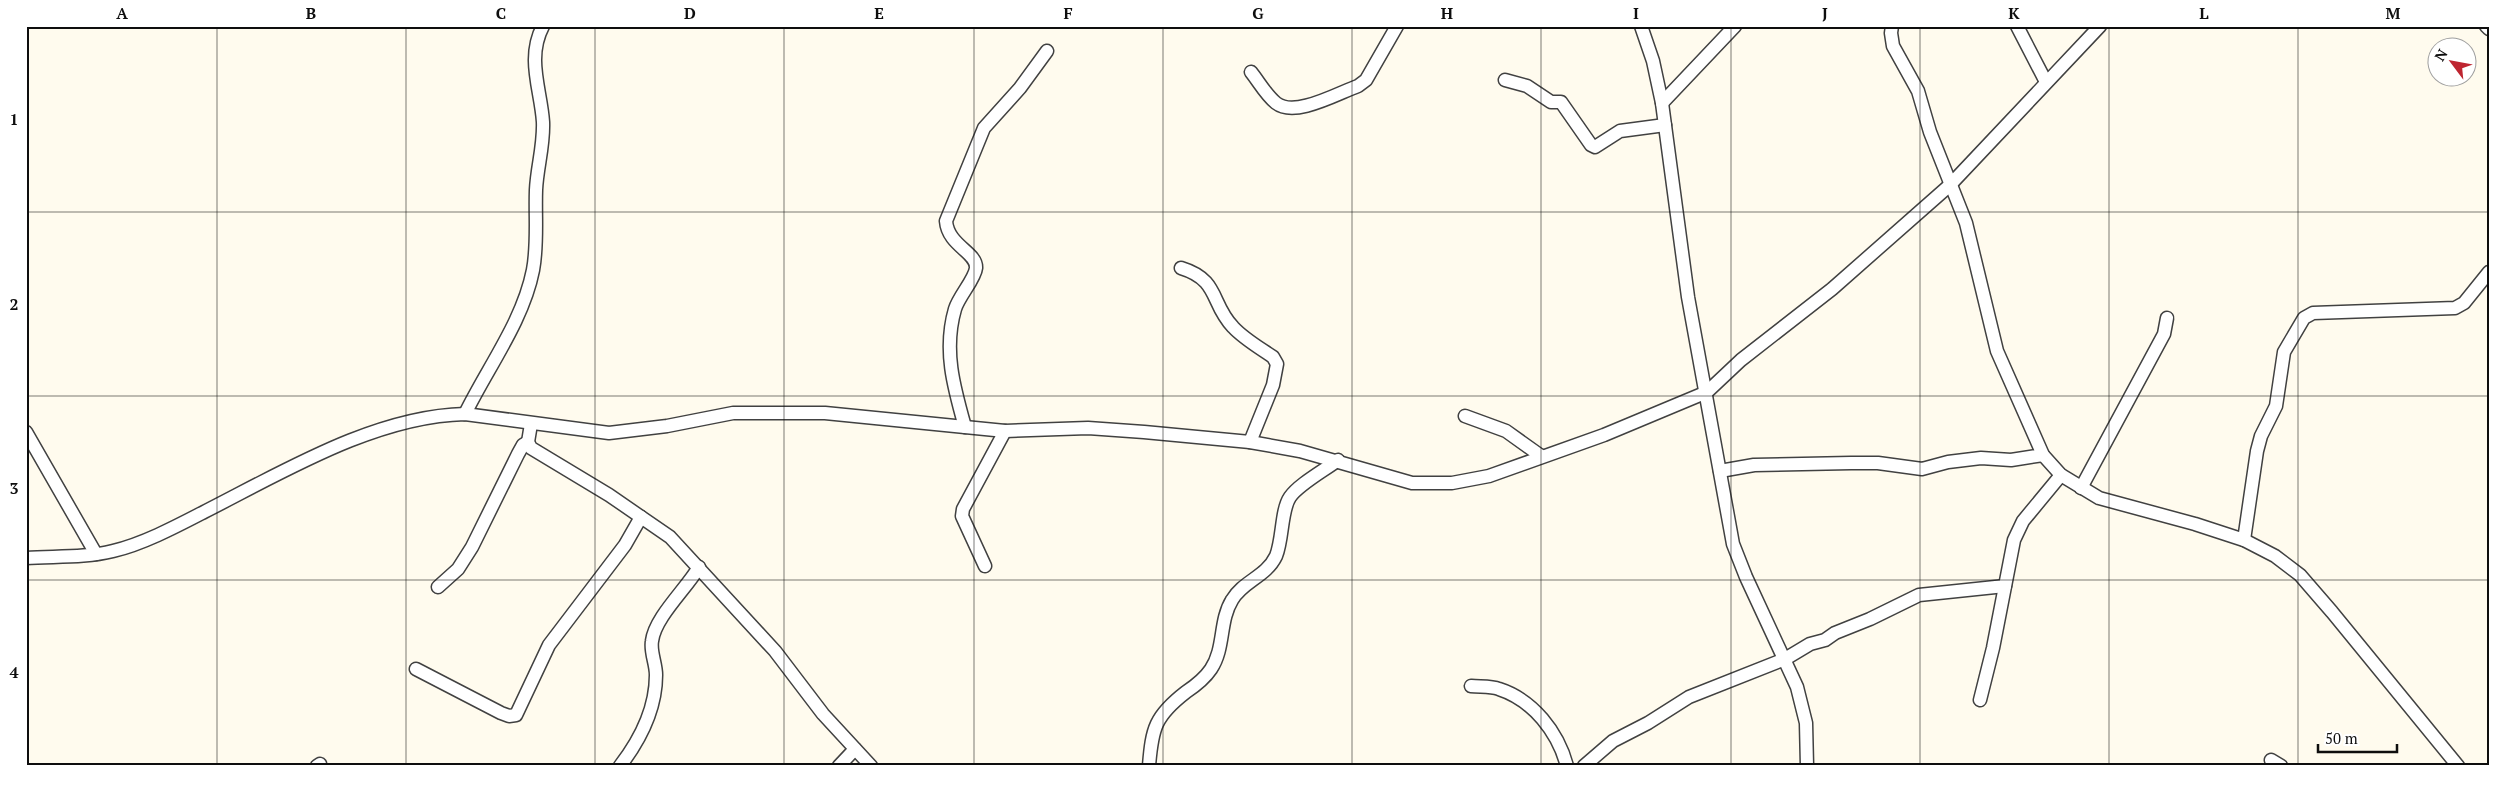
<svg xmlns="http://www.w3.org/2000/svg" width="2515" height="792" font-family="'PT Serif',serif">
	<rect width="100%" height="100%" fill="#fffbee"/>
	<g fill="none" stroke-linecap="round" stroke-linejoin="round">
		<g stroke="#414141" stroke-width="15">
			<g id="minor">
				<polyline points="1641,26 1653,61 1662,103 1688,297 1733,544 1746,577 1797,687 1806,723 1807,766"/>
				<polyline points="1892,26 1891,33 1893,46 1918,91 1930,132 1966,223 1997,351 2043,455 2061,475 2099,498 2195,524 2244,540 2275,556 2300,575 2332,612 2458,766"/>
				<polyline points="2017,26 2046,82"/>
				<polyline points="2486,26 2489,29"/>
				<path d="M1251,72C1259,82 1266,95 1276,103C1295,118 1338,93 1358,86L1366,80L1397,26"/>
				<polyline points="1505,80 1527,86 1551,102 1561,102 1591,145 1595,147 1620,131 1665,125"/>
				<polyline points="1662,103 1735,26"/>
				<path d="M1181,268C1220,280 1210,303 1233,327C1244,339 1260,348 1273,357L1277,364L1273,385L1250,442"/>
				<path d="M465,414C488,367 523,321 533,270C538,244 535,216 536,190C537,167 544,146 543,122C541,90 526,58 543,26"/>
				<polyline points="1465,416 1506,431 1541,456"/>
				<polyline points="531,424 528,442 531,448 609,495 670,537 775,651 823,714 871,766"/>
				<path d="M965,427C954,388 943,350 955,309C959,296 975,279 976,268C977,252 948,246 946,221L984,128L1020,88L1047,51"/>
				<polyline points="26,432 96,554"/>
				<polyline points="1720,471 1754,465 1851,463 1878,463 1922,469 1948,462 1981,458 2011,460 2043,455"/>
				<polyline points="2081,488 2164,334 2167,318"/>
				<polyline points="2244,540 2257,451 2261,436 2276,406 2284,352 2304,318 2313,313 2455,308 2464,303 2489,272"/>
				<path d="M26,558C55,556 85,558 113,551C143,544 177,526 204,512C283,472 375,416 465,414L609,433L667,426L733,413H825L1005,431L1088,428L1144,432L1250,442L1300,451L1412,483H1452L1489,476L1604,435L1707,392L1741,360L1832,289L1950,185L2100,26"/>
				<polyline points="985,566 962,516 963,509 1005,431"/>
				<polyline points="438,587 458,569 472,547 518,454 523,445 528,442"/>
				<polyline points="416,669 501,713 509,716 516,715 549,645 625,545 641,517"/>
				<path d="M1471,686C1480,687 1491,686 1499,689C1533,700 1558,732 1567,766"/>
				<polyline points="1980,700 1993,648 2014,540 2023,521 2061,475"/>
				<polyline points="2271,760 2281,766"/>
				<polyline points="317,766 320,764"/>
				<path d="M620,766C640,740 656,708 656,675C656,663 650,652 652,641C655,617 687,588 699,567"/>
				<polyline points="839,766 855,749"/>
				<path d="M1149,766C1152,728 1155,716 1186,692C1195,686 1205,678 1211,669C1225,648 1219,621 1232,600C1243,581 1266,577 1276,556C1283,539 1281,510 1290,497C1299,484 1325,470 1338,460"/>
				<polyline points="1584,766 1613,741 1648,723 1689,697 1785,659 1810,644 1825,640 1835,633 1870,619 1919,595 2005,586"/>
			</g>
		</g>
		<use href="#minor" stroke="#fff" stroke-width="12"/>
	</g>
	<path fill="none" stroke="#0e0e0e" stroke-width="1" stroke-opacity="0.55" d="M217,26V766M406,26V766M595,26V766M784,26V766M974,26V766M1163,26V766M1352,26V766M1541,26V766M1731,26V766M1920,26V766M2109,26V766M2298,26V766M26,212H2489M26,396H2489M26,580H2489"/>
	<rect width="2515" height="792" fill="none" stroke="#ffffff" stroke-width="55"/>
	<g transform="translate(2452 62) rotate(302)"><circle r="24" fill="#ffffff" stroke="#9f9f9f"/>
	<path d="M0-4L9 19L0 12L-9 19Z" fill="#be2530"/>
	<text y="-8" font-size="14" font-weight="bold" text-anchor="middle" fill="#0e0e0e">N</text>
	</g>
	<path d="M2318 744v8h79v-8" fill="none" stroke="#0e0e0e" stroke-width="2.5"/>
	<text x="2325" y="744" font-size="15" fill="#0e0e0e" stroke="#ffffff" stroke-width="4" paint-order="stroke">50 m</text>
	<rect x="28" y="28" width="2460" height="736" fill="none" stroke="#0e0e0e" stroke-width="2"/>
	<g font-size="16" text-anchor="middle" font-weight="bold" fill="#0e0e0e">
		<text x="122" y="19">A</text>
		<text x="311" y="19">B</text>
		<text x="501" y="19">C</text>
		<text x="690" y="19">D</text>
		<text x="879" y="19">E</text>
		<text x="1068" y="19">F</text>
		<text x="1258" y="19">G</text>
		<text x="1447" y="19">H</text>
		<text x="1636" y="19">I</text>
		<text x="1825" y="19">J</text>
		<text x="2014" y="19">K</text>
		<text x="2204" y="19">L</text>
		<text x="2393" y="19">M</text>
		<text x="14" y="125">1</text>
		<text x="14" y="310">2</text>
		<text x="14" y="494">3</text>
		<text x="14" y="678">4</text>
	</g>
</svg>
